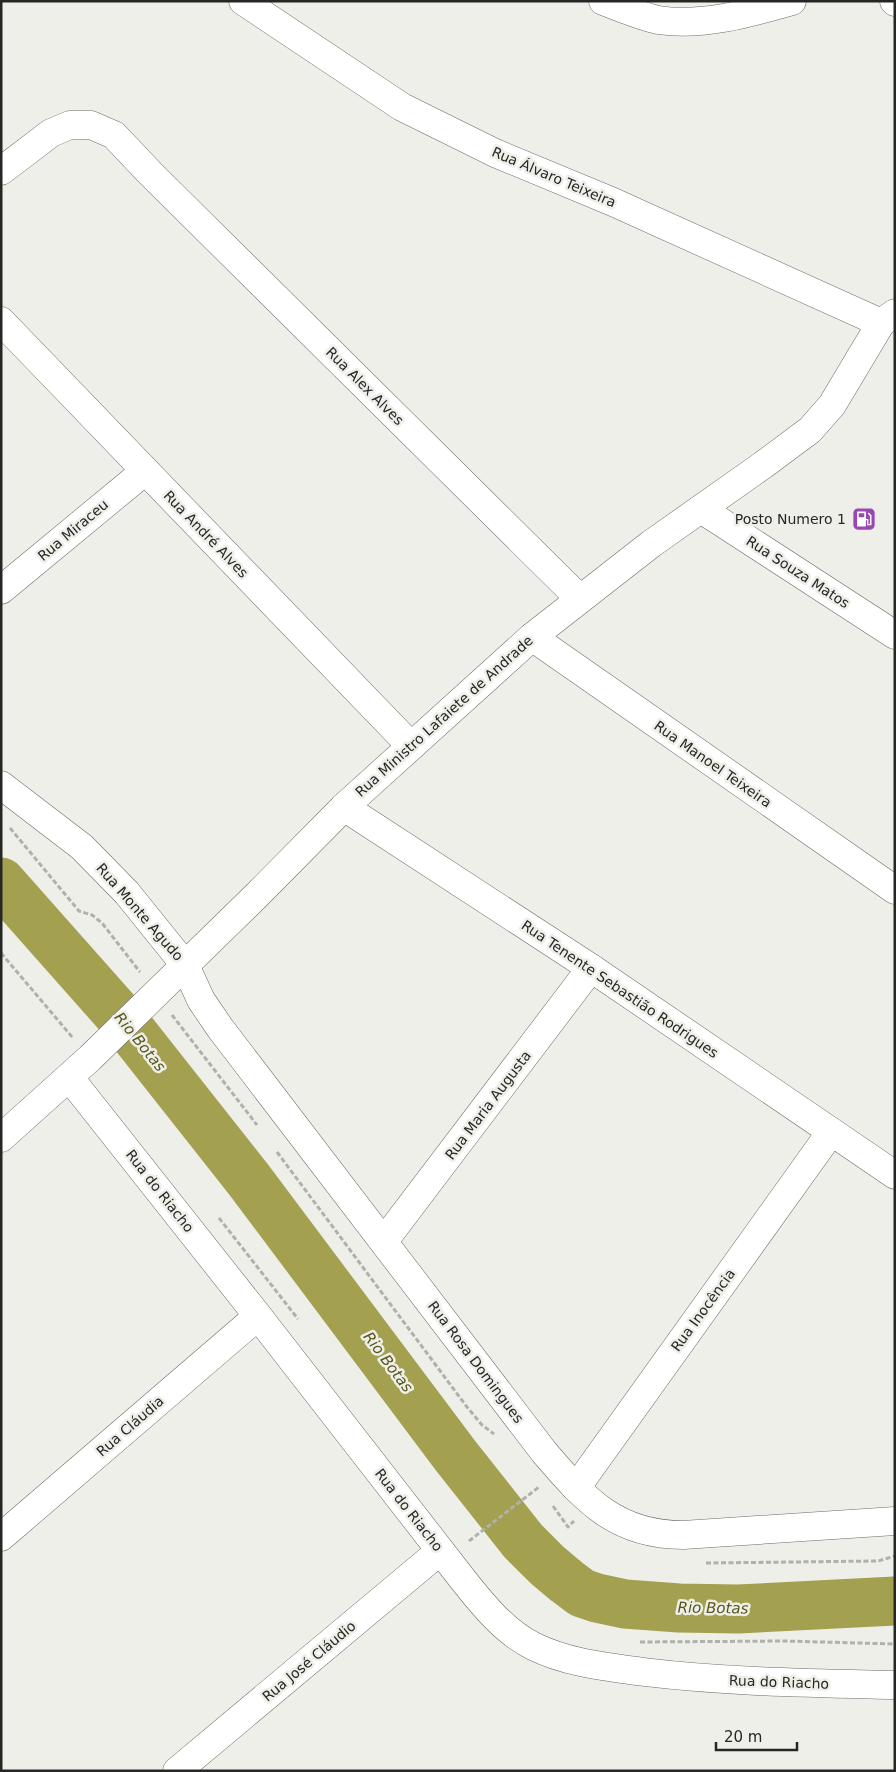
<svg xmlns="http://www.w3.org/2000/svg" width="896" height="1772" font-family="'DejaVu Sans',sans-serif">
	<rect width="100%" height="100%" fill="#efefe9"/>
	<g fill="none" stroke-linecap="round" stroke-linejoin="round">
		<polyline stroke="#a3a050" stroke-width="49" points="1,882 118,1014 249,1180 455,1455 523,1541 547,1565 566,1581 582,1593 597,1598 625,1604 679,1608 738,1609 895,1601"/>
		<g stroke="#6c6c67" stroke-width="29">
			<g id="street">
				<polyline points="243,1 402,107 495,153 613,202 881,323"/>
				<polyline points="1,171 51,133 70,125 91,125 114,135 150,173 580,599"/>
				<polyline points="1,321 411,746"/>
				<polyline points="701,509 895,635"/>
				<polyline points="1,590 145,471"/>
				<polyline points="532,637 895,890"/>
				<path d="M1,785L82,847L127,893L185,965L201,1000L220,1028L544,1452C585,1500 616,1535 683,1535L895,1521"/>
				<polyline points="344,807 591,968 895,1175"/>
				<path d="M69,1077L258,1316L464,1581C483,1605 505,1632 533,1646C567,1663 607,1667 644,1672C727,1682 811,1683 895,1685"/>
				<polyline points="384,1241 591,968"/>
				<polyline points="576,1488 831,1132"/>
				<polyline points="1,1537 258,1316"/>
				<polyline points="177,1771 440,1551"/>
			</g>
		</g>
		<g stroke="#6c6c67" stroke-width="29">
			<g id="secondary">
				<path d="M603,1C621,8 640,16 658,20C702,27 750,13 792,1"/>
				<polyline points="894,1 895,2"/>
				<polyline points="1,1138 90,1058 256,896 344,807 532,637 651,544 763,465 810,430 832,405 881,323 895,313"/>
			</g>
		</g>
		<g stroke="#b0b0ac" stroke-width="3" stroke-dasharray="5 2.5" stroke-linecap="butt">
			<polyline points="10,828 79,911 92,915 102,923 140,972"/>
			<polyline points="1,953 73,1038"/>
			<polyline points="172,1015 257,1125"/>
			<polyline points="277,1152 467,1407 482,1425 494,1434"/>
			<polyline points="219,1218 298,1319"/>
			<polyline points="553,1506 568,1527 574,1521"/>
			<polyline points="469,1541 539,1487"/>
			<polyline points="706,1563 878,1561 895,1556"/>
			<polyline points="640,1642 785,1641 895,1644"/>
		</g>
		<use href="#street" stroke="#fff" stroke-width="28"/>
		<use href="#secondary" stroke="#fff" stroke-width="28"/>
	</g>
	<defs>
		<g id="fuel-square" transform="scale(1.25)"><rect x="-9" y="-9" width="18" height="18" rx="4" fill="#9a47b6" stroke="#efefe9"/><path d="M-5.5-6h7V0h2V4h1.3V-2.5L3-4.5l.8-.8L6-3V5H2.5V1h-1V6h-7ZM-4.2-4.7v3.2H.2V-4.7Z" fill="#fff"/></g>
	</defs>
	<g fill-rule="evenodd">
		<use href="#fuel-square" x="864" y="519"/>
	</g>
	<g text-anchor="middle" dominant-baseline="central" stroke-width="5" stroke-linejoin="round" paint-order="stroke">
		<g font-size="14" fill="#262624" stroke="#efefe9">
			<text transform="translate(554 177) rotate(23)">Rua Álvaro Teixeira</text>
			<text transform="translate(365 386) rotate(45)">Rua Alex Alves</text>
			<text transform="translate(73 530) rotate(-40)">Rua Miraceu</text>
			<text transform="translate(206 534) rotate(46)">Rua André Alves</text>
			<text transform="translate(798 572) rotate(33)">Rua Souza Matos</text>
			<text transform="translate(444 716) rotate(-42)">Rua Ministro Lafaiete de Andrade</text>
			<text transform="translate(713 764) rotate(35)">Rua Manoel Teixeira</text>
			<text transform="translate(140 912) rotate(49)">Rua Monte Agudo</text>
			<text transform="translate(620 989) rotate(34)">Rua Tenente Sebastião Rodrigues</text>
			<text transform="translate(488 1105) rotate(-53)">Rua Maria Augusta</text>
			<text transform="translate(160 1191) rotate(52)">Rua do Riacho</text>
			<text transform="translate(703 1310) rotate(-54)">Rua Inocência</text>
			<text transform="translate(476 1362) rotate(53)">Rua Rosa Domingues</text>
			<text transform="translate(130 1426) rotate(-41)">Rua Cláudia</text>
			<text transform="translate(409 1510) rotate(52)">Rua do Riacho</text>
			<text transform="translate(309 1661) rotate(-40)">Rua José Cláudio</text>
			<text transform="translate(779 1682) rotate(2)">Rua do Riacho</text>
		</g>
		<g font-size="14" fill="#262624" stroke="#efefe9" text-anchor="end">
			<text x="846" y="519">Posto Numero 1</text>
		</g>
		<g font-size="15" font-style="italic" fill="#58551a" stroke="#efefe9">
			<text transform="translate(140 1042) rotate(51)">Rio Botas</text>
			<text transform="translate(388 1362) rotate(53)">Rio Botas</text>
			<text transform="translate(713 1608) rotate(1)">Rio Botas</text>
		</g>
	</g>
	<rect width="896" height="1772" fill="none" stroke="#262624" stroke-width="5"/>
	<path d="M716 1742v8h81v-8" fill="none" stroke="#262624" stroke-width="2.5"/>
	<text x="724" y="1742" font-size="15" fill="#262624" stroke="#efefe9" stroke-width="4" paint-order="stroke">20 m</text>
</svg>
